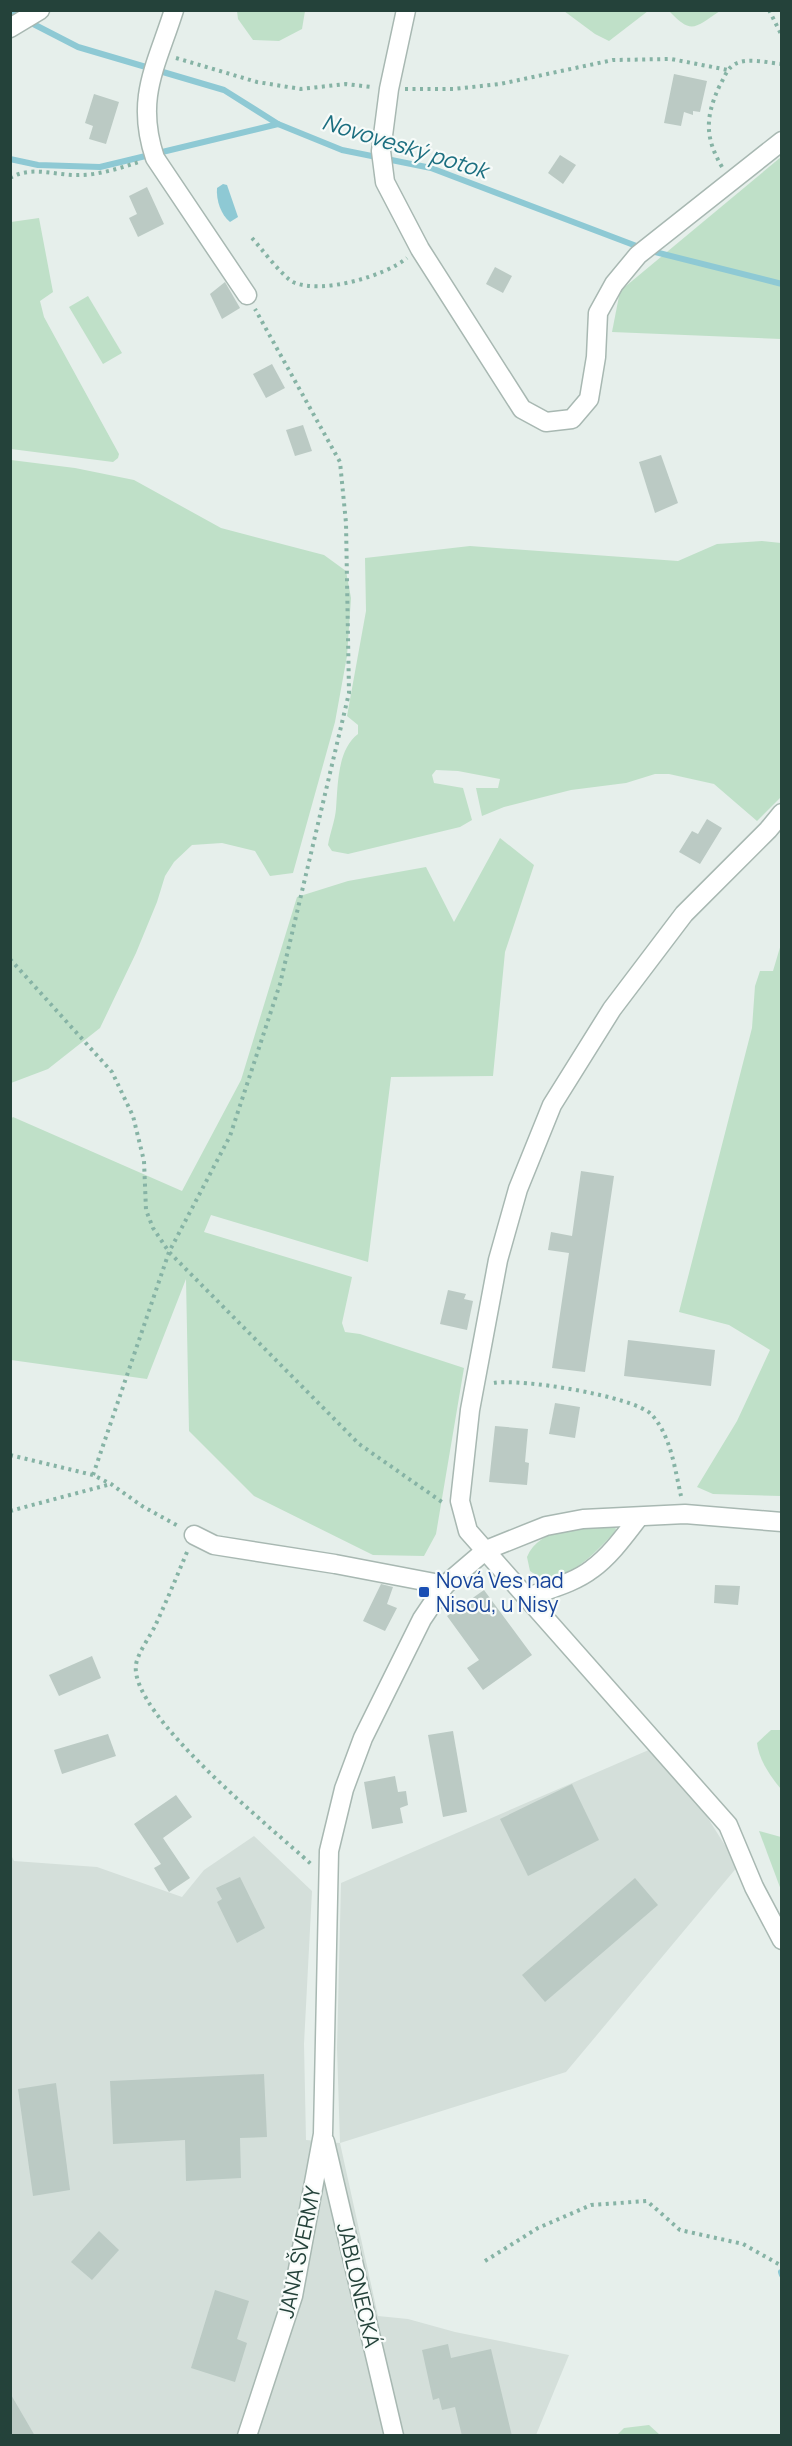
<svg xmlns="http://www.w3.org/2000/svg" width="792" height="2446" font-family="Manrope,sans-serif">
	<rect width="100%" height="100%" fill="#e6efeb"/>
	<polygon fill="#d4dfda" points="651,1749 699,1804 738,1866 566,2072 340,2143 378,2316 408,2319 455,2332 569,2355 536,2435 11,2435 10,1853 14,1861 97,1867 182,1897 204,1870 254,1836 312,1891 304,2044 306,2140 340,2143 337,2048 341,1883"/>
	<g fill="#bfe0c8">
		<polygon points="237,11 237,10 305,11 302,29 279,41 253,40 238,19"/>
		<polygon points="564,11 648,11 609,41 595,34"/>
		<path d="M669,11H720C694,28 692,35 669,11Z"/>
		<polygon points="781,157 781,339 612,332 620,291"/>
		<polygon points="39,218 53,292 40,301 44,317 119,454 118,458 113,462 11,449 11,222"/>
		<polygon points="88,296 122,353 103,364 69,307"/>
		<polygon points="11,460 75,468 134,480 221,528 324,555 346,571 351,598 347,656 335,722 293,873 270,876 255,851 222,843 192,845 174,862 165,876 157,902 136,953 100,1028 48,1069 11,1083"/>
		<path d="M762,541L781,543L782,796L757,821L714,784L669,774H655L626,783L571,790L504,807L482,816L476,788H498L500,779L458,771L436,770L432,775L434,783L463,788L472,820L460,827L348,854L332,851L328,845C330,833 335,821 336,809C338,785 337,750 358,734V725L347,716L366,611L365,558L470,546L678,561L717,544Z"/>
		<polygon points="500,838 534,865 505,952 493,1076 391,1077 368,1262 211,1215 204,1232 352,1277 342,1323 345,1332 360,1334 464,1368 436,1534 424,1556 373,1555 254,1496 189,1431 186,1279 147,1379 11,1360 11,1119 13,1117 182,1191 241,1080 297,897 348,881 426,867 454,922"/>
		<polygon points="781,944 781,1496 713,1494 697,1487 737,1421 770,1350 729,1325 679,1312 752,1028 755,986 760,971 773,971"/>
		<path d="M613,1525L616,1529L614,1533C595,1553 574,1575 545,1581L530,1571L527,1557C540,1526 584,1527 613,1525Z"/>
		<path d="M771,1730H781V1789C770,1776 759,1760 757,1743Z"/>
		<polygon points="759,1831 781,1837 781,1890"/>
		<polygon points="649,2425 660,2435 617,2435 624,2428"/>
	</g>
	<path fill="#8ec9d4" d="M223,184L227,185L237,214L238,217L230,222C221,215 216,200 217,188Z"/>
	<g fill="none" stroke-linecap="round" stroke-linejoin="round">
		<g stroke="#8ec9d4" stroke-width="6">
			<polyline points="10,12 78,47 224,90 278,124"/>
			<polyline points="10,159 38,165 100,167 278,124 342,150 431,168 647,250 782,284"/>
			<polyline points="781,2272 782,2275"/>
		</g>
	</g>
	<g fill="#bbcac4">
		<polygon points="674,74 707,81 700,112 693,111 693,115 684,112 681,126 664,123"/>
		<polygon points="94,94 119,102 106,144 89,139 93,126 85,123"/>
		<polygon points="560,155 576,165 563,184 548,173"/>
		<polygon points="147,187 164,224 138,237 129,218 137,214 129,196"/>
		<polygon points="495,267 512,276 503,293 486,284"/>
		<polygon points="225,282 240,308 222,319 210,294"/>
		<polygon points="272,364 285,388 266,398 253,374"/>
		<polygon points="303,425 312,451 295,456 286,430"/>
		<polygon points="661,455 678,503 655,513 639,462"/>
		<polygon points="707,819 722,828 700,864 679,852 692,831 698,834"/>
		<polygon points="581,1171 614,1176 585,1372 552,1368 569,1253 548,1250 551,1232 572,1236"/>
		<polygon points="448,1290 466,1294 464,1299 473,1301 467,1330 440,1324"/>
		<polygon points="628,1340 715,1350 711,1386 624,1376"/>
		<polygon points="555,1403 580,1407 575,1438 549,1434"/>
		<polygon points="495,1426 528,1429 525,1462 529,1463 527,1485 489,1482"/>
		<polygon points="381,1584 393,1587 387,1604 397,1608 385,1631 363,1621"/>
		<polygon points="715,1585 740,1586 738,1605 714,1603"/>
		<polygon points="484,1590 532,1655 483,1690 467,1668 479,1660 447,1616"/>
		<polygon points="92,1656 101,1678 59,1696 49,1675"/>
		<polygon points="453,1731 467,1812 443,1817 428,1735"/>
		<polygon points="108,1734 116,1756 62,1774 54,1750"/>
		<polygon points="395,1776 398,1792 406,1791 408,1805 400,1808 403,1823 372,1829 364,1782"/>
		<polygon points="572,1784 599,1840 528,1876 500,1819"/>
		<polygon points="176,1795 192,1817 163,1838 190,1878 169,1892 154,1868 161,1864 134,1824"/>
		<polygon points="240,1877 265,1928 237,1943 217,1902 222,1899 216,1888"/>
		<polygon points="635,1878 658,1905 545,2002 522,1975"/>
		<polygon points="264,2074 267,2137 240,2138 241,2178 186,2181 185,2140 113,2144 110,2081"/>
		<polygon points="56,2083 70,2190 33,2196 18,2089"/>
		<polygon points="99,2231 119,2250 92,2280 71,2262"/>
		<polygon points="215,2290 249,2301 237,2339 247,2343 235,2382 191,2368"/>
		<polygon points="448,2344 451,2358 491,2349 512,2436 462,2436 455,2407 442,2410 439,2398 433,2400 422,2350"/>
		<polygon points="10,2393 35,2436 10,2436"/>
	</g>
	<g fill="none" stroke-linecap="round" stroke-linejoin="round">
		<g stroke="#a8b8b2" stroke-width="21">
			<g id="minor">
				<path d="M174,10C156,67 135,98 155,158L247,295"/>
				<polyline points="406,10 389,89 381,151 385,182 420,249 522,409 546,422 572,419 589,399 596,357 598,313 614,284 638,255 782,141"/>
				<polyline points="10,28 40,10"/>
				<polyline points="782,813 768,830 684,914 612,1009 552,1105 518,1189 498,1260 470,1410 460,1501 468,1531 728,1825 754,1887 782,1940"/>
				<polyline points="194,1535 214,1545 335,1564 445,1585"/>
				<path d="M528,1597C549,1589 574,1583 592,1569C611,1555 625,1535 639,1517"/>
				<polyline points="325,2142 394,2436"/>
				<polyline points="247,2436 293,2296 323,2134 329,1851 344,1789 363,1738 422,1619 445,1585 486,1550 546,1526 583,1519 685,1514 782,1522"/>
			</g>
		</g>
		<g stroke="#86b3a5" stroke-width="4" stroke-dasharray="3 4.5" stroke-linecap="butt">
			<polyline points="769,10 782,36"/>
			<polyline points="176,58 257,82 301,89 346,84 371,87"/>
			<polyline points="405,89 453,89 500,84 613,60 671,59 728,70"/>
			<path d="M722,167C705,138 705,118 719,87C724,79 726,69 735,64C748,57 768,63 782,64"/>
			<path d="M10,178C32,165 56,176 80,175C99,175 120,168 139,162"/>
			<path d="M252,238C261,248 282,276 293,282C321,295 385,276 407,258"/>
			<polyline points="10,959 112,1072 133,1116 144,1161 146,1210 153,1228 169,1252 359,1444 442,1502"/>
			<path d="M494,1383C520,1378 632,1396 651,1414C671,1435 675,1470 681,1496"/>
			<polyline points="10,1455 93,1475 111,1484 142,1506 180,1527"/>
			<polyline points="93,1475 169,1252 230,1136 280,984 349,693 346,523 340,462 255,309"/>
			<polyline points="10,1511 111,1484"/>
			<path d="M187,1552C177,1576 167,1600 156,1624C151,1635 137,1654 136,1665C129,1714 274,1830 311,1864"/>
			<polyline points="485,2261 538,2228 591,2205 647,2201 680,2230 743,2244 782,2266"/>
		</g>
		<use href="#minor" stroke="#fff" stroke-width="18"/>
	</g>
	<rect fill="#1a4fb4" stroke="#f7fbf9" stroke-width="2" x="418" y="1586" width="12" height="12" rx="3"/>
	<g text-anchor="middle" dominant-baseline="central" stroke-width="4.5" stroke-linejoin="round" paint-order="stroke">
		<g font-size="21" fill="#164399" stroke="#f7fbf9" text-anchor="start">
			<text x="436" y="1580">Nová Ves nad<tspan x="436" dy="24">Nisou, u Nisy</tspan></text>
		</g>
		<g font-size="21" fill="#24423a" stroke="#f7fbf9">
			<text transform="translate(299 2252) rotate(-78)">JANA ŠVERMY</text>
			<text transform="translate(359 2285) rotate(77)">JABLONECKÁ</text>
		</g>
		<g font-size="22" font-style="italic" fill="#1c6f80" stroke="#f7fbf9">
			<text transform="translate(405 146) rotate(17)">Novoveský potok</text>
		</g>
	</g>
	<rect width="792" height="2446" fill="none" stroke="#24423a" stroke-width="24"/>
</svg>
